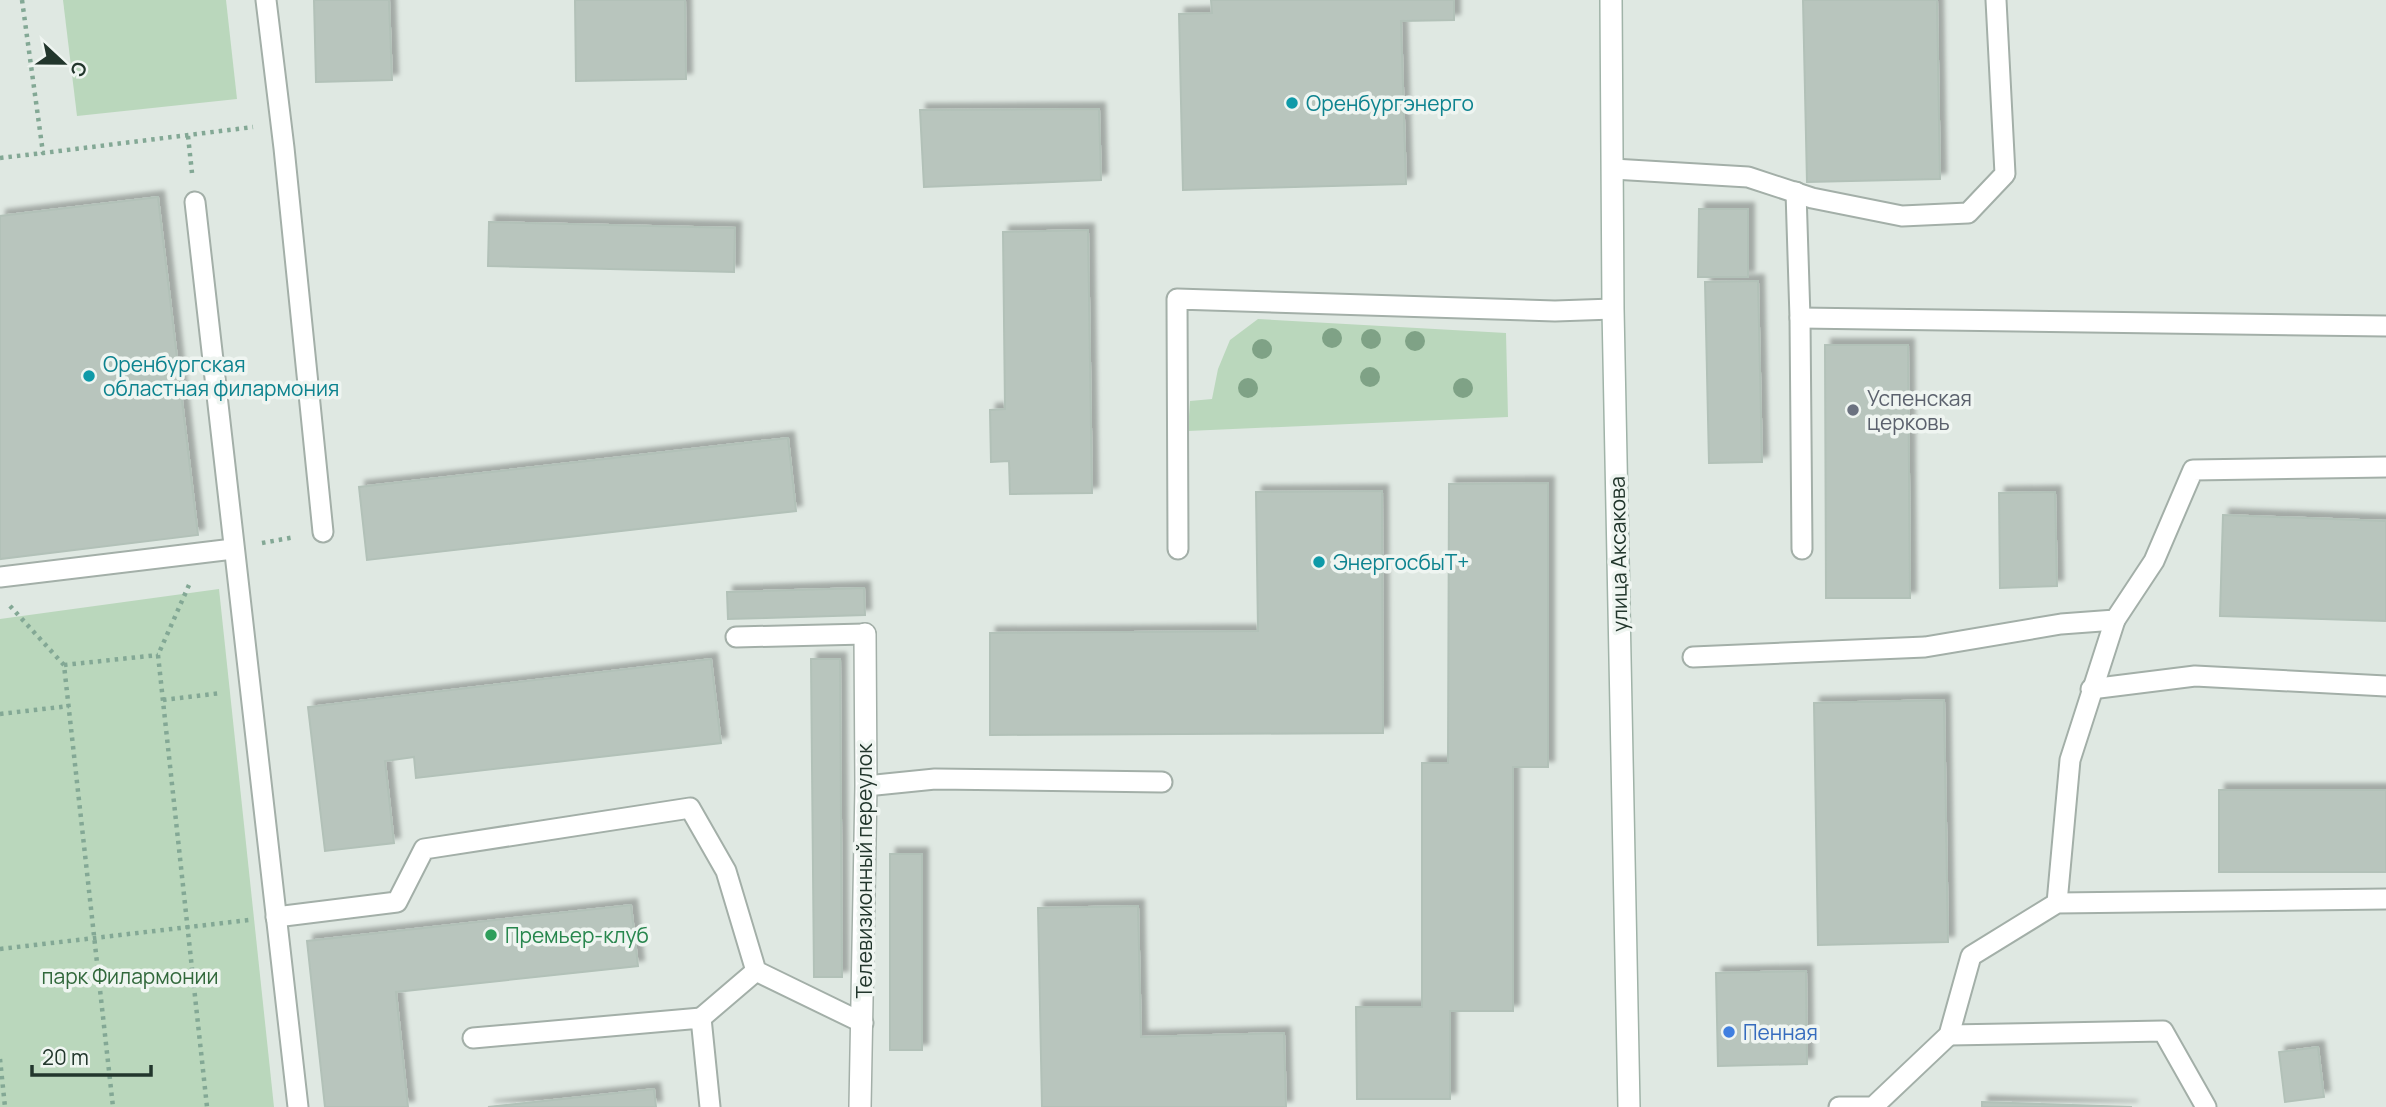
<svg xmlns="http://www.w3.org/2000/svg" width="2386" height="1107" font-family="Manrope,sans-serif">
	<defs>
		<filter id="shadow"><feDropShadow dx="6" dy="-6" stdDeviation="2" flood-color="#0004"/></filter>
	</defs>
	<rect width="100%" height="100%" fill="#dfe8e2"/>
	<g fill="#bad7bc">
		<polygon points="63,0 226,0 237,99 77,116"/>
		<polygon points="1258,319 1506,333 1508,417 1188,431 1190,401 1212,399 1218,369 1230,340"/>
		<polygon points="219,589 274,1107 0,1107 0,619"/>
	</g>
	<g fill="#b8c5bd" stroke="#b2c1b8" stroke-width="2" filter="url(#shadow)">
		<polygon points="314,0 389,0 392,80 316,82"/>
		<polygon points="575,0 685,0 686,79 576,81"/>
		<polygon points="1211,0 1454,0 1454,20 1401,21 1406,184 1183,190 1179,14 1212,13"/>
		<polygon points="1803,0 1937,0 1940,179 1807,182"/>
		<polygon points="1099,109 1101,180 924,187 920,110"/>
		<polygon points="158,197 198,535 0,559 0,216"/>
		<polygon points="1699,209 1748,209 1748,277 1698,277"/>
		<polygon points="489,222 735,228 734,272 488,266"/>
		<polygon points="1088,230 1092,493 1010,494 1009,461 991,462 990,410 1005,409 1003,232"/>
		<polygon points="1758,281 1762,462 1709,463 1705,282"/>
		<polygon points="1825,345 1908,345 1910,598 1826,598"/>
		<polygon points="788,438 796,511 367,560 359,487"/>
		<polygon points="1548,483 1548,767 1513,767 1513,1011 1450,1011 1450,1099 1357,1099 1356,1007 1422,1007 1422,763 1448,763 1449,484"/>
		<polygon points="1382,491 1383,733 990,735 990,633 1258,631 1256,492"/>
		<polygon points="2055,492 2057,586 2000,588 1999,493"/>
		<polygon points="2223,515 2386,521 2386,621 2220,616"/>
		<polygon points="864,588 865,615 728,619 727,592"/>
		<polygon points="711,659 721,743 416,778 414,757 385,761 394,843 325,851 308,707"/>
		<polygon points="811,659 840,659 842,977 814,977"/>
		<polygon points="1944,700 1948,942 1818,945 1814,703"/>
		<rect x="2219" y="790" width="167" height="82"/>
		<rect x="890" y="854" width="32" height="196"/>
		<polygon points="631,905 638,966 396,992 408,1107 325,1107 307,941"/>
		<polygon points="1138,906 1141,1037 1284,1033 1286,1107 1042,1107 1038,908"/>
		<polygon points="1806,971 1807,1064 1718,1066 1716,973"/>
		<polygon points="2318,1047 2324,1097 2285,1102 2279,1052"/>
		<polygon points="654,1089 656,1107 488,1107"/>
		<polygon points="1982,1102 2132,1107 1982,1107"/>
	</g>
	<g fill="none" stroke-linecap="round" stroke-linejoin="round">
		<g stroke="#a3afa8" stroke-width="23">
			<g id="lane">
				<polyline points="266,0 284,148 323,532"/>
				<polyline points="1613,169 1748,177 1812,198 1902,216 1968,213 2005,174 1996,0"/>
				<polyline points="1796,192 1800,318 1802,549"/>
				<polyline points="195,202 298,1107"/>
				<polyline points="1800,318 2386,326"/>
				<polyline points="1178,549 1177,299 1555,311 1613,309"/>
				<polyline points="0,577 233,549"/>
				<polyline points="736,637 865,634"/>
				<polyline points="1693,657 1925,647 2061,624 2115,620 2154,561 2193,470 2386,467"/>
				<polyline points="2091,689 2195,676 2386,686"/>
				<polyline points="866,786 935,779 1162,782"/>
				<polyline points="2057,903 2070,760 2115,620"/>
				<polyline points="276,917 397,902 424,849 690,808 726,871 756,971 863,1023"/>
				<polyline points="701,1018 756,971"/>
				<polyline points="1949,1035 2163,1031 2206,1107"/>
				<polyline points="473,1038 701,1018 710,1107"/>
				<polyline points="1839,1107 1873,1107 1949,1035 1971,956 2057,903 2386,899"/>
			</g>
		</g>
		<g stroke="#a3afa8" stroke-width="24">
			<polyline id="street" points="860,1107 866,786 865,634"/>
		</g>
		<g stroke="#a0b3a8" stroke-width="24">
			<polyline id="secondary" points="1611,0 1613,309 1629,1107"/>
		</g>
		<g stroke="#83a895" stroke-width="4.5" stroke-dasharray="3.5 5" stroke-linecap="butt">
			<polyline points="22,0 43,153 253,127"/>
			<polyline points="188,136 192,173"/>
			<polyline points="0,158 43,153"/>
			<polyline points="262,543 295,537"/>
			<polyline points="189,585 158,655 207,1107"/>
			<polyline points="10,606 64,665 113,1107"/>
			<polyline points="64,665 158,655"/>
			<polyline points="163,700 221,693"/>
			<polyline points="0,714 69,706"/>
			<polyline points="0,949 249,920"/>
			<polyline points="0,1059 5,1107"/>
		</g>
		<use href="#lane" stroke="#fff" stroke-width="19"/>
		<use href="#street" stroke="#fff" stroke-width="21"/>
		<use href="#secondary" stroke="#fff" stroke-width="21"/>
	</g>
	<g fill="#7fa286">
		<circle cx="1332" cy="338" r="10"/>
		<circle cx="1371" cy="339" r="10"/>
		<circle cx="1415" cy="341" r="10"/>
		<circle cx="1262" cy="349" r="10"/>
		<circle cx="1370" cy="377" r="10"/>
		<circle cx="1248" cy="388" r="10"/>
		<circle cx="1463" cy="388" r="10"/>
	</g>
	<g fill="#0f9aa8" stroke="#eff5f1" stroke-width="2.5">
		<circle cx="1292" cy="103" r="7"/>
		<circle cx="89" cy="376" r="7"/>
		<circle cx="1319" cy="562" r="7"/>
	</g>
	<circle fill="#6b7280" stroke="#eff5f1" stroke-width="2.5" cx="1853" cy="410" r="7"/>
	<circle fill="#2e9e5b" stroke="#eff5f1" stroke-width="2.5" cx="491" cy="935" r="7"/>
	<circle fill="#3f7fe0" stroke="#eff5f1" stroke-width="2.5" cx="1729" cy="1032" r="7"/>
	<g text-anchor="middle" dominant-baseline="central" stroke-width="7" stroke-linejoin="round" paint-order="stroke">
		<g font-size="21" fill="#0d838f" stroke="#eff5f1" text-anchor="start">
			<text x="1306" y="103">Оренбургэнерго</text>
			<text x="103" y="364">Оренбургская<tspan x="103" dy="24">областная филармония</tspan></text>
			<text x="1333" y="562">ЭнергосбыТ+</text>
		</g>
		<g font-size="21" fill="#5b616d" stroke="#eff5f1" text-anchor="start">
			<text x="1867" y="398">Успенская<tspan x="1867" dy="24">церковь</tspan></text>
		</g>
		<g font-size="21" fill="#22362c" stroke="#eff5f1">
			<text transform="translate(1618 554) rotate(-91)">улица Аксакова</text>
			<text transform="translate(864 871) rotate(-90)">Телевизионный переулок</text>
		</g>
		<g font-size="21" fill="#27864d" stroke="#eff5f1" text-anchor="start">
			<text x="505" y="935">Премьер-клуб</text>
		</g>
		<g font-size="21" fill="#31683b" stroke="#eff5f1">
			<text x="130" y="976">парк Филармонии</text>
		</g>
		<g font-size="21" fill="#366cbe" stroke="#eff5f1" text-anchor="start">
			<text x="1743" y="1032">Пенная</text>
		</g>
	</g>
	<g transform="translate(63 63) rotate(112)" stroke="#eff5f1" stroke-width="5" paint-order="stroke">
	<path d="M0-5L12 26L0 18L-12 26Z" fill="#22362c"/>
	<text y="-10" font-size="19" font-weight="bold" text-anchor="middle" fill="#22362c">С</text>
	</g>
	<path d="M32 1065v10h119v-10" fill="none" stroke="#22362c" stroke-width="3.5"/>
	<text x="42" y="1065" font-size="21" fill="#22362c" stroke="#eff5f1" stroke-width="5" paint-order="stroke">20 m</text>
</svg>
